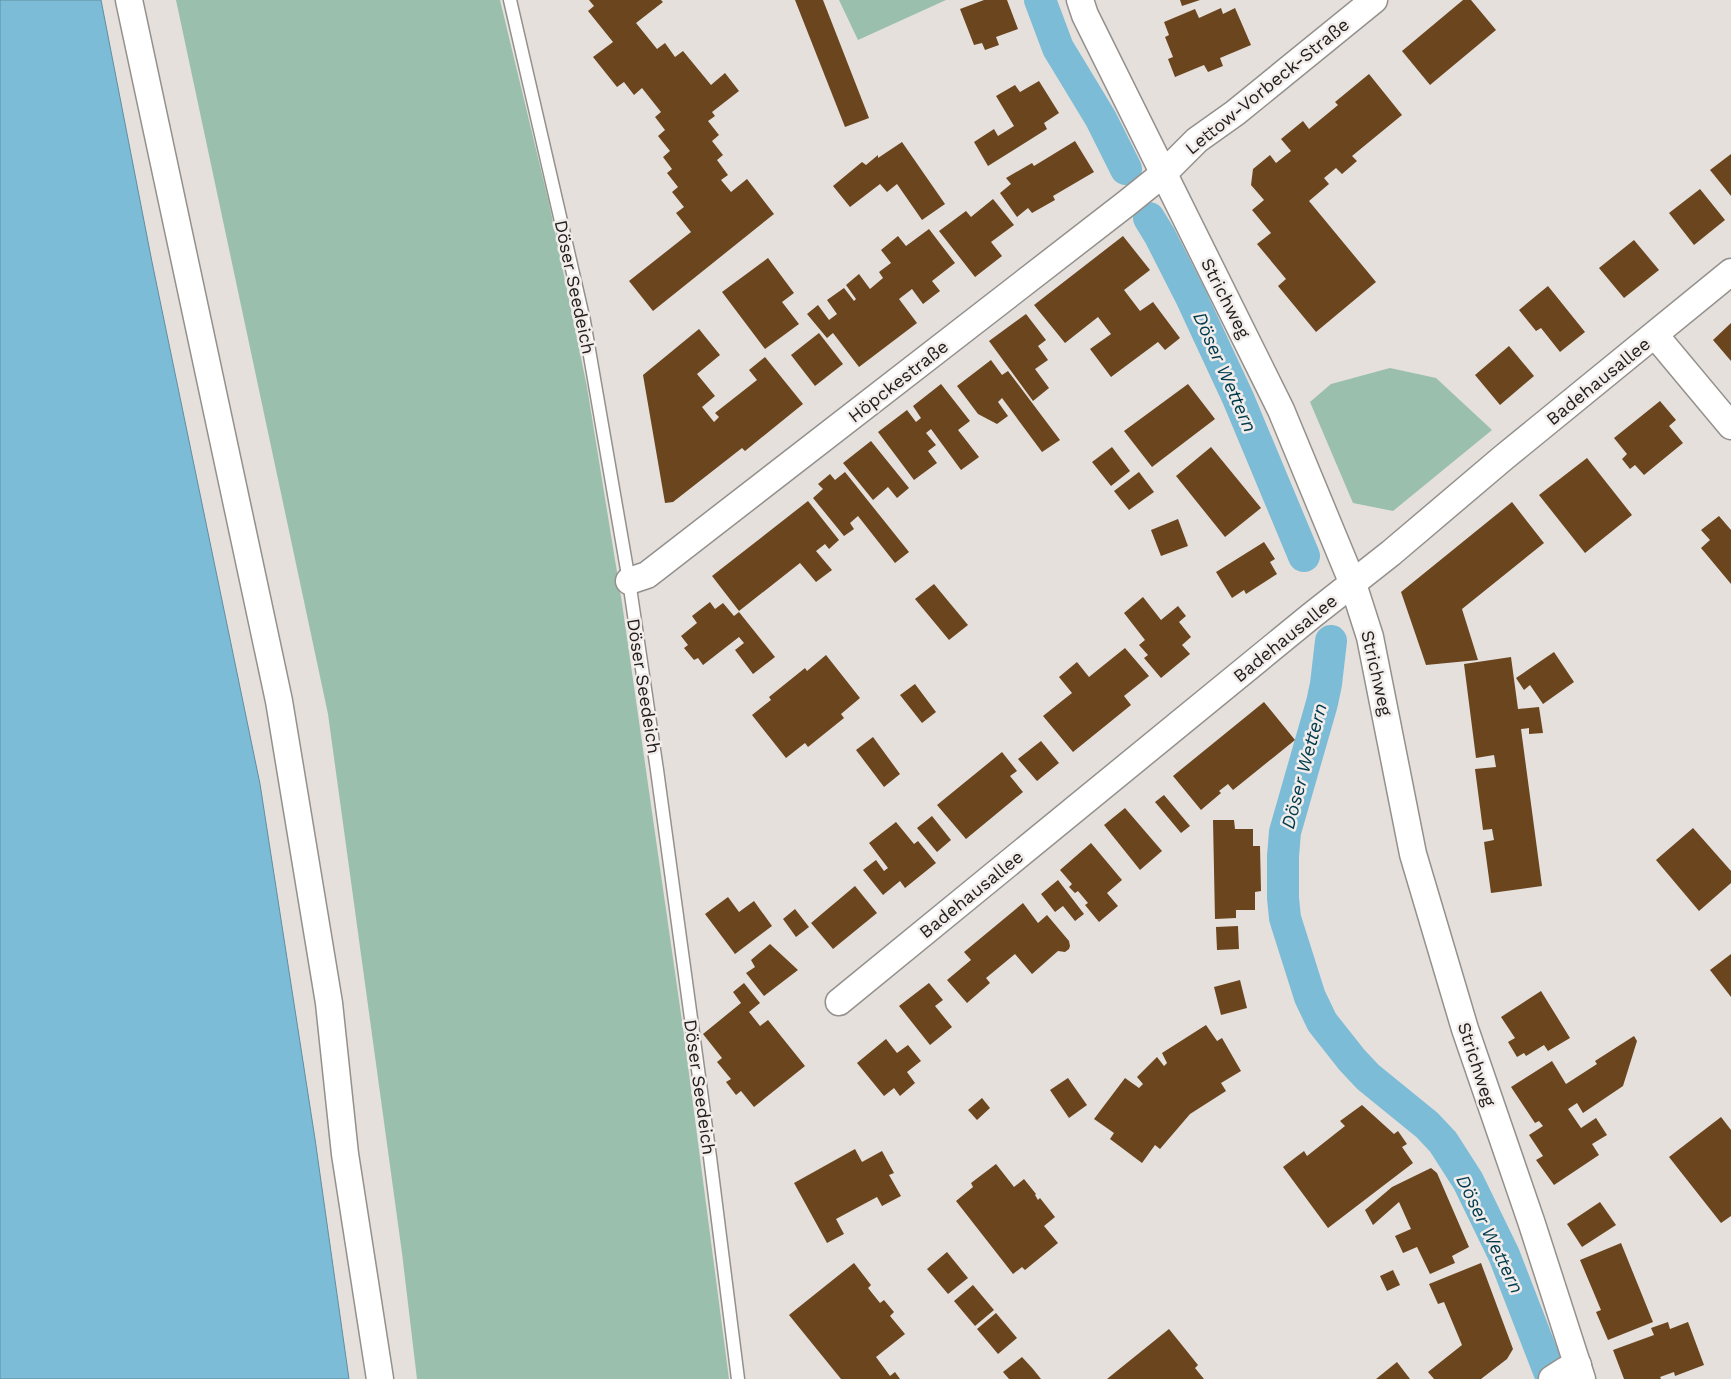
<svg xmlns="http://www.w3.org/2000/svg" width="1731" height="1379" font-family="'Work Sans',sans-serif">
	<rect width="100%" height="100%" fill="#e5e0dc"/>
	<g fill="#9abfac">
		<polygon points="176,0 500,0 549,203 587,387 622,603 683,1028 729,1379 417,1379 402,1253 328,714"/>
		<polygon points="839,0 946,0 858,40"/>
		<polygon points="1390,368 1436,378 1492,430 1393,511 1353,503 1310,402 1331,384"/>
	</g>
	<polygon fill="#7cbcd6" stroke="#618d9f" points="0,0 101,0 152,262 260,784 315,1139 349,1379 0,1379"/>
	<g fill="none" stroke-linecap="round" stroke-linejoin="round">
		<g stroke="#7cbcd6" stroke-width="32">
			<polyline points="1040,0 1058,48 1101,119 1126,169"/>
			<polyline points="1149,218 1160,236 1191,297 1238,398 1304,556"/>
			<polyline points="1331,641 1326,684 1322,703 1285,832 1283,856 1283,898 1285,918 1310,997 1322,1022 1352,1060 1368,1077 1427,1125 1443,1142 1468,1181 1504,1255 1552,1379"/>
		</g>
	</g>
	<g fill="#6b451e">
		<polygon points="589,0 661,0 663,2 636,23 657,49 665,43 675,57 683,51 711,85 725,73 739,91 712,112 715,116 708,121 719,135 712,141 723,155 717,160 728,175 721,180 731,192 747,179 774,214 653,311 629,281 691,232 676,213 684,207 672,192 678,187 667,173 672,169 663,157 670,151 658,136 665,130 655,117 661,112 642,88 634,95 624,82 617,87 593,57 613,42 588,11 594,6"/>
		<polygon points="795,0 823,0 869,118 845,127"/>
		<polygon points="984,0 1007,0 1018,29 996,37 999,45 985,50 982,43 974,45 960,9"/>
		<polygon points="1180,0 1200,0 1182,6"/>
		<polygon points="1463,0 1471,0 1496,30 1430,85 1402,51"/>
		<polygon points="1221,8 1223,14 1235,8 1251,45 1220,58 1223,66 1208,72 1204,65 1175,77 1168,59 1173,57 1165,37 1169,35 1164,22 1195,9 1199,18"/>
		<polygon points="1369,74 1402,115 1352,156 1357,161 1342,174 1336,168 1324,178 1329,184 1309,201 1376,282 1316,332 1278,286 1286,279 1257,244 1271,233 1252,210 1264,200 1251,185 1253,169 1270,155 1276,163 1291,151 1281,139 1303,121 1309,129 1338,105 1335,102"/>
		<polygon points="1039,81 1059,113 1044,123 1047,129 988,166 974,142 994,129 998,136 1014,126 996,96 1015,85 1020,92"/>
		<polygon points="1075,141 1094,172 1053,196 1055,200 1032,213 1028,208 1017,217 1000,193 1011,184 1006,178 1032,163 1034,166"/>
		<polygon points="902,142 945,204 922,220 897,184 887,192 880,184 850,207 833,186 862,162 866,165 878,155 878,158"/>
		<polygon points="1731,154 1731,196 1710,170"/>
		<polygon points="1700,189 1725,220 1694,245 1669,213"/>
		<polygon points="993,199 1014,225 991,242 1002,256 975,277 939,231 966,211 971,217"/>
		<polygon points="929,229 955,263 932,281 940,291 923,304 912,289 899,299 917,323 859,367 833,333 827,338 807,314 818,305 829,320 837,314 827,300 844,288 854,301 856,299 846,285 859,274 870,289 883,278 879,272 891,263 881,250 898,236 906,246"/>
		<polygon points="1123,236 1150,270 1124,290 1140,311 1153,302 1180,338 1165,350 1158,342 1111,377 1090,349 1111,334 1098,317 1065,343 1034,305"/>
		<polygon points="1634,240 1659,270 1624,298 1599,268"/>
		<polygon points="768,258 794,293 782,302 799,324 765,349 722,292"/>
		<polygon points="1548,286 1585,332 1560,352 1541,328 1536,331 1519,310"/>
		<polygon points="1026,314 1046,340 1038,346 1048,360 1035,369 1049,388 1033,401 989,341"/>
		<polygon points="1731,323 1731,361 1713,340"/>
		<polygon points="699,329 720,355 697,374 715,396 702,407 714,422 719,417 715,413 757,380 749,370 765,357 803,404 745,451 742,448 673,502 665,503 643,375"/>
		<polygon points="819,333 843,364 815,386 791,355"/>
		<polygon points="1509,346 1534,376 1500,405 1475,375"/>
		<polygon points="991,360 1002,375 1008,371 1060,440 1042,452 1002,398 998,402 1008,416 997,424 978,414 957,386"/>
		<polygon points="941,384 970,421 958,430 979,457 961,470 931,429 926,433 936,445 928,451 937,463 914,480 878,432 907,410 916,422 921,418 913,406"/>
		<polygon points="1188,384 1215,419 1152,467 1124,431"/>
		<polygon points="1660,401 1676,420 1669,426 1683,443 1644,475 1635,465 1630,469 1622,459 1627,454 1614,438"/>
		<polygon points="871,441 909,488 897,498 888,487 873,500 843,463"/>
		<polygon points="1112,447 1130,471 1111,486 1092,462"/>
		<polygon points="1211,447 1261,508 1225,537 1176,476"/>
		<polygon points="1587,458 1632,515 1585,553 1539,495"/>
		<polygon points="845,472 909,552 895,563 858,516 850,523 854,529 844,536 813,498 823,489 818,484 830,474 835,480"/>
		<polygon points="1139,472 1154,492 1129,510 1114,491"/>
		<polygon points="808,501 839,540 829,549 825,544 816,551 832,570 816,582 800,563 739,611 712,576"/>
		<polygon points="1512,502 1544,543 1462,609 1478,660 1426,665 1401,592"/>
		<polygon points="1719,516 1731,530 1731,584 1701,548 1710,540 1701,530"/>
		<polygon points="1178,519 1188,546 1161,556 1151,530"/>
		<polygon points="1264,542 1275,559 1270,562 1277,574 1246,594 1244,590 1232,598 1216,572"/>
		<polygon points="934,584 968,625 949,640 915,599"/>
		<polygon points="1143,597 1161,620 1178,606 1186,616 1179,622 1191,637 1182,645 1190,654 1161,678 1144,658 1148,655 1139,645 1145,640 1124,613"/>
		<polygon points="710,602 715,609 723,603 734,616 739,612 775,657 753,674 735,650 744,643 739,637 703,665 698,658 694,660 684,648 688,645 681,636 697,623 692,616"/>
		<polygon points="1125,648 1149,676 1124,696 1131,705 1073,752 1043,716 1072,693 1059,677 1077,662 1089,677"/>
		<polygon points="1554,652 1574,682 1543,704 1530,685 1524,690 1516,678"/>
		<polygon points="826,655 860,698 841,714 844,718 808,747 805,743 786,758 752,715 771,700 769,697 805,668 807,671"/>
		<polygon points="1511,657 1518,709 1539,707 1543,733 1529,734 1529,728 1521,729 1542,886 1491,893 1484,842 1494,840 1492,829 1483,830 1475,769 1496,767 1494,755 1476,758 1464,664"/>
		<polygon points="915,684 936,712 922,723 900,695"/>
		<polygon points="1264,702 1295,740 1233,790 1228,784 1219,791 1221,793 1201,810 1173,776"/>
		<polygon points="873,737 900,774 884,787 856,750"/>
		<polygon points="1041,741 1059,763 1037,781 1018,759"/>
		<polygon points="1002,752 1017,771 1010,776 1023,792 966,839 937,805"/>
		<polygon points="1164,795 1190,826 1181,833 1155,802"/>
		<polygon points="1125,808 1162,851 1140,870 1104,825"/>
		<polygon points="932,816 951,840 937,852 917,828"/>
		<polygon points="1213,820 1234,820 1235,829 1253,829 1253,846 1260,846 1261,891 1255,892 1255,910 1236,910 1236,918 1215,919"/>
		<polygon points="896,822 914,844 918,841 936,863 905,888 900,881 883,895 863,870 876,860 884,871 888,868 869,843"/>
		<polygon points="1693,828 1731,871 1731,883 1699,911 1656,860"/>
		<polygon points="1091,843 1122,880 1107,893 1118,906 1099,922 1085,905 1088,903 1078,891 1075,893 1069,887 1072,884 1060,870"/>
		<polygon points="1058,880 1084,914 1075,921 1063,906 1055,912 1041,894"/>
		<polygon points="855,886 877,913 833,949 811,923"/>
		<polygon points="728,897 739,912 754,901 772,926 735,954 705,914"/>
		<polygon points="1023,903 1038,923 1047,915 1069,941 1070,946 1069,949 1065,952 1058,951 1032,974 1015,954 986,978 990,983 967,1003 947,980 971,960 964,952"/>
		<polygon points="795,909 809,927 796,937 783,919"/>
		<polygon points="1238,926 1239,949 1217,950 1216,927"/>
		<polygon points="770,944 798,970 764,996 746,973 755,967 751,960"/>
		<polygon points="1731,954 1731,997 1710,970"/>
		<polygon points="1240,980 1247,1008 1221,1015 1214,987"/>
		<polygon points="744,983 760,1003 749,1012 760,1026 768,1020 805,1066 754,1107 741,1091 736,1095 726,1082 731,1079 717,1062 722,1058 703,1034 741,1003 733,992"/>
		<polygon points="929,983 943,1000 935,1006 952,1027 930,1045 899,1006"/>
		<polygon points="1541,991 1570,1038 1548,1051 1544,1045 1526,1056 1524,1053 1517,1057 1508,1042 1515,1038 1501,1017"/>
		<polygon points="1206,1025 1217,1041 1222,1038 1241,1071 1221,1083 1226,1091 1190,1114 1160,1149 1155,1145 1142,1163 1110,1139 1114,1133 1094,1119 1125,1078 1139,1088 1143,1084 1137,1077 1157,1057 1164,1066 1167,1063 1162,1053"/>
		<polygon points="1634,1036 1637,1041 1623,1086 1583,1113 1577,1103 1568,1109 1581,1128 1596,1118 1607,1135 1592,1144 1599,1155 1554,1185 1536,1160 1543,1156 1529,1135 1543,1126 1539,1121 1535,1123 1511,1087 1552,1061 1566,1084 1597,1064 1595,1061"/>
		<polygon points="886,1039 897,1053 908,1045 921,1061 907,1072 915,1083 900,1096 894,1088 884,1096 857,1063"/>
		<polygon points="1068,1078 1087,1105 1069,1118 1050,1090"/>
		<polygon points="982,1098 990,1108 977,1120 968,1110"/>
		<polygon points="1362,1105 1394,1134 1398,1131 1407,1144 1402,1147 1413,1163 1328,1228 1283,1167 1304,1151 1307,1156 1345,1126 1340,1121"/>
		<polygon points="1721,1117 1731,1130 1731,1216 1721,1223 1669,1157"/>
		<polygon points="855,1149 862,1162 882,1151 894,1173 889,1175 901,1196 882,1206 877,1197 836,1219 844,1234 827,1243 794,1183"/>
		<polygon points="996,1164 1014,1187 1024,1179 1036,1194 1035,1195 1038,1200 1040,1198 1055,1217 1044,1226 1058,1243 1025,1270 1022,1267 1013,1274 956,1201 973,1187 971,1183"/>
		<polygon points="1431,1168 1437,1173 1469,1247 1452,1256 1455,1263 1430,1274 1417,1247 1403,1253 1395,1236 1411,1229 1399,1202 1373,1225 1365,1210 1392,1187"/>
		<polygon points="1600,1202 1616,1225 1582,1247 1567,1224"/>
		<polygon points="1621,1243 1653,1322 1608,1340 1596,1312 1601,1310 1580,1260"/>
		<polygon points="947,1252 968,1278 948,1294 927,1269"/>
		<polygon points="854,1263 871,1285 868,1288 880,1303 884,1300 894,1312 890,1316 905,1334 876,1357 890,1376 895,1372 900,1379 841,1379 789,1315"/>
		<polygon points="1481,1263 1513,1349 1507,1359 1481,1379 1434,1379 1428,1372 1462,1345 1444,1302 1438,1304 1429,1284"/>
		<polygon points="1393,1270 1400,1285 1387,1291 1380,1276"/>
		<polygon points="973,1285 994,1310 975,1326 954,1301"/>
		<polygon points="996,1313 1017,1338 998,1354 977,1329"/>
		<polygon points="1668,1322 1670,1329 1688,1322 1704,1365 1675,1376 1674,1372 1660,1377 1661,1379 1624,1379 1613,1350 1654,1335 1651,1328"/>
		<polygon points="1169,1329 1198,1365 1195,1368 1204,1379 1107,1379"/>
		<polygon points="1022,1357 1033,1369 1041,1379 1009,1379 1003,1372"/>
		<polygon points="1397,1362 1410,1379 1376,1379"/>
	</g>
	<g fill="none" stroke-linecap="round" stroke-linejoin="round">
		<g stroke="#94908c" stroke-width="15">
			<polyline id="lane" points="510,0 584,321 629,581 657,770 710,1157 738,1379"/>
		</g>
		<g stroke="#94908c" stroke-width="29">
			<g id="street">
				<polyline points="129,0 279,701 329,1003 345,1154 380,1379"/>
				<polyline points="1080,0 1085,15 1281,410 1353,584 1370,637 1413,854 1465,1029 1531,1221 1582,1379"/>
				<polyline points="1655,335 1731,426"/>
				<polyline points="629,581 647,575 1127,203 1163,174 1197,140 1235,113 1374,0"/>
				<polyline points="839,1002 1311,616 1391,553 1503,458 1731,272"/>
				<polyline points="1552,1379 1566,1370 1578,1365"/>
			</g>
		</g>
		<use href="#lane" stroke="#fff" stroke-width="12"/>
		<use href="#street" stroke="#fff" stroke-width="26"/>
	</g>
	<g text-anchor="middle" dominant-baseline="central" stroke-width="5" stroke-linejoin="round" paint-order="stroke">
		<g font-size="18" fill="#22201f" stroke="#f2edea">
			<text transform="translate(1267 86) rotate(-39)">Lettow-Vorbeck-Straße</text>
			<text transform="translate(575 287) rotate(78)">Döser Seedeich</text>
			<text transform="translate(1226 298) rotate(63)">Strichweg</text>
			<text transform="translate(898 381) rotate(-38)">Höpckestraße</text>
			<text transform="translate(1598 381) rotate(-39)">Badehausallee</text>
			<text transform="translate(1285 638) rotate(-39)">Badehausallee</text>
			<text transform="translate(1377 673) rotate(77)">Strichweg</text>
			<text transform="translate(644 686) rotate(81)">Döser Seedeich</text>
			<text transform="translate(971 894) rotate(-39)">Badehausallee</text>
			<text transform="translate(1477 1064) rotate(72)">Strichweg</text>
			<text transform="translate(700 1087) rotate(82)">Döser Seedeich</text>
		</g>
		<g font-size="19" font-style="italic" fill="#003b4d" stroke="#f2edea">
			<text transform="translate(1225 372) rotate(66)">Döser Wettern</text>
			<text transform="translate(1304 766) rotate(-75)">Döser Wettern</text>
			<text transform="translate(1490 1234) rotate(64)">Döser Wettern</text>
		</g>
	</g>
</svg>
